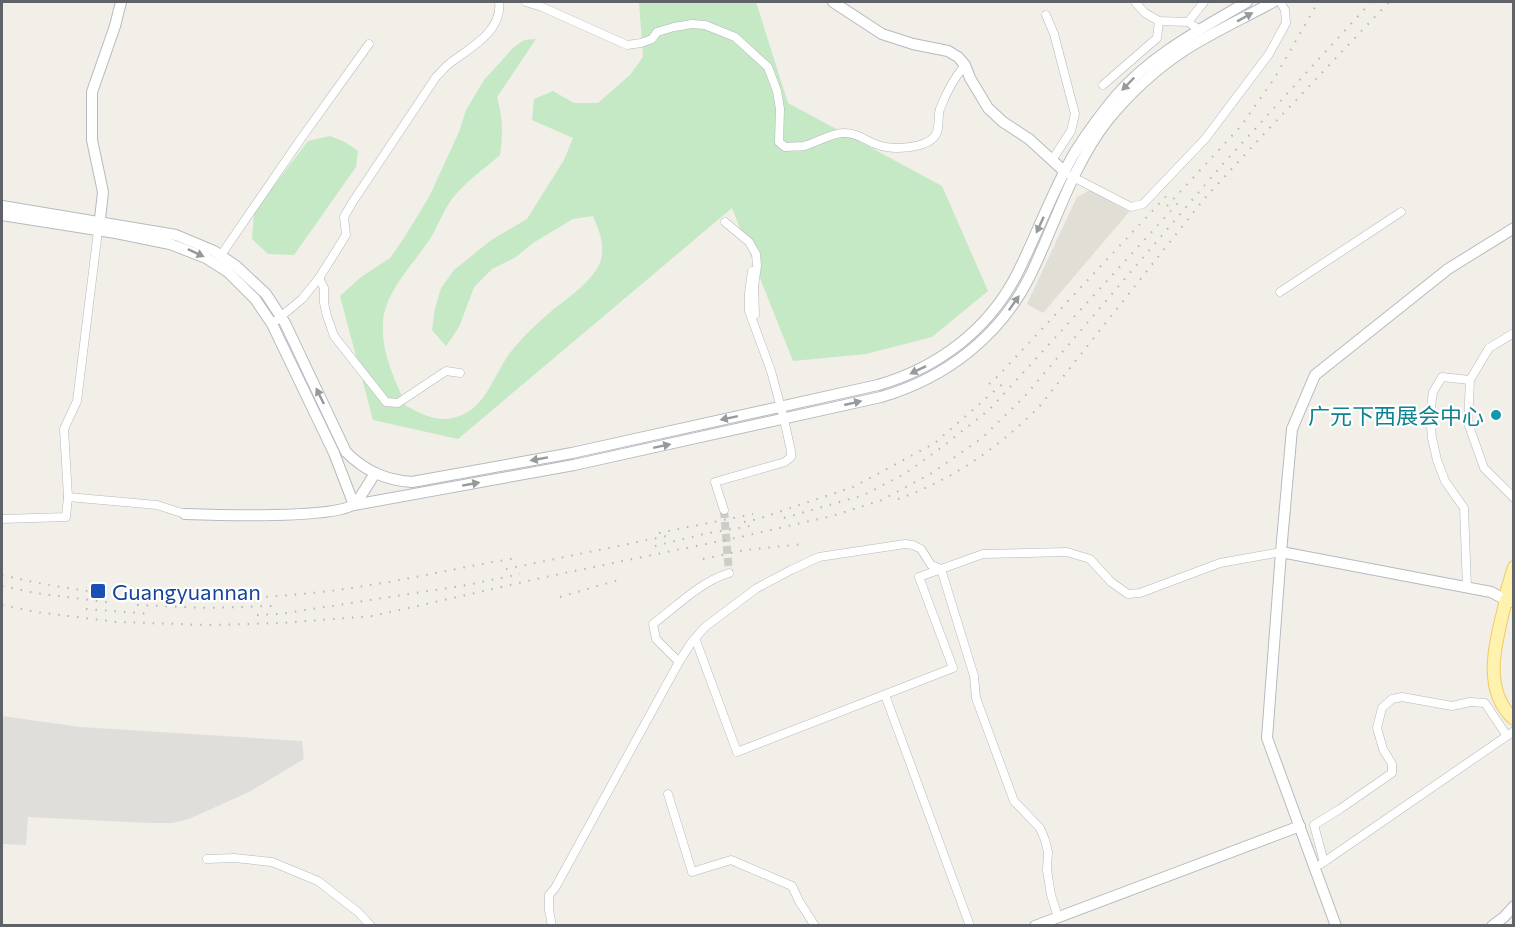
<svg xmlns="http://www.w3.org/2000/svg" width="1515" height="927" font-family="Commissioner,'Noto Sans SC',sans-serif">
	<rect width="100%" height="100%" fill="#f1efe8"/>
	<polygon fill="#e0deda" points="2,716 80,727 302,741 304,759 249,792 189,819 172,823 148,823 28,817 26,845 2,844"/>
	<polygon fill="#e1ded6" points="1090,190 1129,212 1043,313 1027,304 1077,197"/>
	<g fill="#c5e8c5">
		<path d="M639,2H756L788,103L942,186L988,291L932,337L866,354L793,361L732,208L458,439L373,420L340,296L361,277L390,258L404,238L429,197L459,132L466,110L484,80L514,47L524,40L536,39L497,97C503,119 503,134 500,155C484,169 465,182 452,199C443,211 438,226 430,239C414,263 384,293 383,323C381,353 395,379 406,406C427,417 444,425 466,413C484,404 494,378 504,362C508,354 515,347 521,340C531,329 543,318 554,309C568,298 596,278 601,260C605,243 599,231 593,216L573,219L533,243L516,257L492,269L474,287L459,327L446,346L432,330L435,309L441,288L454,270L490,241L527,219L564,160L573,138L532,120L534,99L553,91L574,103H598L630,75L643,57Z"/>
		<polygon points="330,136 345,142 358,151 356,167 294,255 268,254 252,239 254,212 308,141"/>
	</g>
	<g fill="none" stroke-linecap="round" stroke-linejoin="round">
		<polyline stroke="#ccccc8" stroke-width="8" stroke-dasharray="8 4" stroke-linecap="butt" points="724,510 729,573"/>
		<g stroke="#b5b8bc" stroke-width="9">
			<g id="street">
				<path d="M526,2L542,7L627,45L641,43L652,39L657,32L674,27L692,24L705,25L735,37L768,67L777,91L780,109L779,142L785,147C791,146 798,147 804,146C816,143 831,133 843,133C856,132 866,141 878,145C892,150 925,149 935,136C941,127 937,118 940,109C946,93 954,78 965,65"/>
				<polyline points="1135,2 1145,13 1159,21 1188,22 1200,30"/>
				<polyline points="1046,15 1054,34 1075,114 1071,131 1052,160"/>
				<polyline points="1188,22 1204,2"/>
				<polyline points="1103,85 1157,38 1159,21"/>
				<polyline points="1071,176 1131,207 1143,204 1205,139 1269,54 1286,23 1285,10 1280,2"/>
				<polyline points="725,222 749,242 756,254 757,266 754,286 755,315"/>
				<polyline points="221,255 300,140 369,44"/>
				<polyline points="319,278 324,288 324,303 327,316 334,336 386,402 398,403 446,371 460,373"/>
				<polyline points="1280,292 1401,212"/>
				<path d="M272,324L302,299L319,278L346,235L344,217L352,203L436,77C441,72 445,67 450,63C470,48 503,31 499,2"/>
				<polyline points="1514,333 1489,348 1470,380 1468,423 1484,468 1514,498"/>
				<polyline points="68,497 157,505 185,514"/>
				<polyline points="724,510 715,482 785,462 791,457 791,451 784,419 771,371 749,311 749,293 752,271"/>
				<polyline points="2,519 66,517 68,497 64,429 77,401 98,231"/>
				<polyline points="941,569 974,676 976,698 1014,801 1040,828 1045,840 1048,852 1047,870 1051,895 1058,917"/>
				<polyline points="1467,587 1464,508 1445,481 1437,460 1432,438 1430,415 1433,392 1442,377 1470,380"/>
				<polyline points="695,638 737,752 953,668 919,577 983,554 1067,552 1090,559 1111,582 1128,594 1140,593 1220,563 1281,552"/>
				<path d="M679,662L656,639L653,624C677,606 700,582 729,573"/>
				<polyline points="885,695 970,926"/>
				<polyline points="668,794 692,872 731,860 792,886 799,901 815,926"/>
				<polyline points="207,859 234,858 272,862 318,881 358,912 371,926"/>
				<polyline points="1324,862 1314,825 1340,809 1392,773 1392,764 1383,749 1377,728 1382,708 1392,699 1402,697 1452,706 1470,702 1485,703 1507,736"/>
				<polyline points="1321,864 1514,731"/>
				<polyline points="552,926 549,910 549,895 555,888 679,662 691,643 705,627 757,588 791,570 819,557 905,544 913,545 921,549 931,565 941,569"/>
			</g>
		</g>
		<g stroke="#b6babf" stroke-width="12">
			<g id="secondary">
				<polyline points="833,2 882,34 913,44 948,51 958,57 965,65 970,78 988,108 1003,122 1029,139 1065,172"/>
				<path d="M2,206L176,235L214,251L236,266L266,294L285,323L346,452C365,471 385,480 412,482L572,453L878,385C937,368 987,331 1016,276C1037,235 1052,191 1075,152C1087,133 1101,114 1115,97C1151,55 1201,29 1247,2"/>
				<path d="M2,215L116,233L170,244L206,258L228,272L255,299L272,324L334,453L354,505L574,465L881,397C946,378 1001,336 1031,274C1056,222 1072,166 1108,120C1130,93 1156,69 1185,50C1213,32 1244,18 1273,2"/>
				<polyline points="99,228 103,192 92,140 92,92 115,26 121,2"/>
				<path d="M185,514C214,515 336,519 354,504C360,499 370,481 375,473"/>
				<polyline points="1281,552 1292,429 1315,375 1448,269 1514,228"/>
				<polyline points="1035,926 1300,826"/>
				<polyline points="1336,926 1267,738 1281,552 1491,592 1506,600"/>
				<polyline points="1492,926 1504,917 1514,906"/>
			</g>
		</g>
		<g stroke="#f2c960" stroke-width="14">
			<g id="primary">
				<polyline points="1514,567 1507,590 1514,591"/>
				<path d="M1514,601L1506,600C1497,638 1480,689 1514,719"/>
			</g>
		</g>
		<use href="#street" stroke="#fff" stroke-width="8"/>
		<use href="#secondary" stroke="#fff" stroke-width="10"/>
		<use href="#primary" stroke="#fff2af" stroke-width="12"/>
		<g stroke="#b6b7b8" stroke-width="2" stroke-dasharray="1.5 8" stroke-linecap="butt">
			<polyline points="1167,206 1241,126 1274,79 1318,2"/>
			<polyline points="989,384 998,376 1170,192"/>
			<path d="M898,499C952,480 998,448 1039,407L1204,199L1262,136L1389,2"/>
			<polyline points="784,518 864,495 906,473 942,447 990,409 1179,202"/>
			<polyline points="744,522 758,519 853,487 935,443 1007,380"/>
			<polyline points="659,533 753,514"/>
			<polyline points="655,546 704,534 755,525"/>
			<polyline points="703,559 745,550 803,544"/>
			<polyline points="506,569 667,536"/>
			<path d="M2,575C115,603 249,605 364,586C416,578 466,566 517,558"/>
			<polyline points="2,586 35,593 113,603"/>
			<polyline points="560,597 622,579"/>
			<polyline points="2,605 36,612 117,622 209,625 281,623 373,616 550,576 740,537 832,516 882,500 932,473 982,438 1024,397 1222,165 1371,2"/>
			<polyline points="137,605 208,608 272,606"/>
			<polyline points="86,609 152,614"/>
			<polyline points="257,615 280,614 467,585 520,574"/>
		</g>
	</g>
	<defs><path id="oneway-solid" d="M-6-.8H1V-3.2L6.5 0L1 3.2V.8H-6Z" transform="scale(1.5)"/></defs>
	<g fill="#979a9d">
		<use href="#oneway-solid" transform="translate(1245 17) rotate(-29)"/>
		<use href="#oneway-solid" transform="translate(1128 84) rotate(134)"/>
		<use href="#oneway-solid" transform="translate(1040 225) rotate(115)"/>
		<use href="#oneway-solid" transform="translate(196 253) rotate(25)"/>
		<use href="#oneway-solid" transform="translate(1014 303) rotate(-55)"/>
		<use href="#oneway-solid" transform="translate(918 370) rotate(154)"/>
		<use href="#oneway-solid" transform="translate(320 396) rotate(-116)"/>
		<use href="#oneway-solid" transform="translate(853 403) rotate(-13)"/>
		<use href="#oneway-solid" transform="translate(729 418) rotate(168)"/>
		<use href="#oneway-solid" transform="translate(662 446) rotate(-12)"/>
		<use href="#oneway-solid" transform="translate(539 459) rotate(170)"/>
		<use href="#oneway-solid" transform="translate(471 484) rotate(-10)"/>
	</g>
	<circle fill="#0f9aa8" stroke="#fff" stroke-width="2" cx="1496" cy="415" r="6"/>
	<rect fill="#1a4fb4" stroke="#fff" stroke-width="2" x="90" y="583" width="16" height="16" rx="3"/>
	<g text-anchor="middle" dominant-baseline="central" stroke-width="4.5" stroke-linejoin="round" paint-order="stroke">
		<g font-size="22" fill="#0d838f" stroke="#fff" text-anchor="end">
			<text x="1484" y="415">广元下西展会中心</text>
		</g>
		<g font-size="22" fill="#164399" stroke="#fff" text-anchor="start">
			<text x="112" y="591">Guangyuannan</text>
		</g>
	</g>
	<rect width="1515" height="927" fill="none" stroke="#5f6368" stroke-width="6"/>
</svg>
